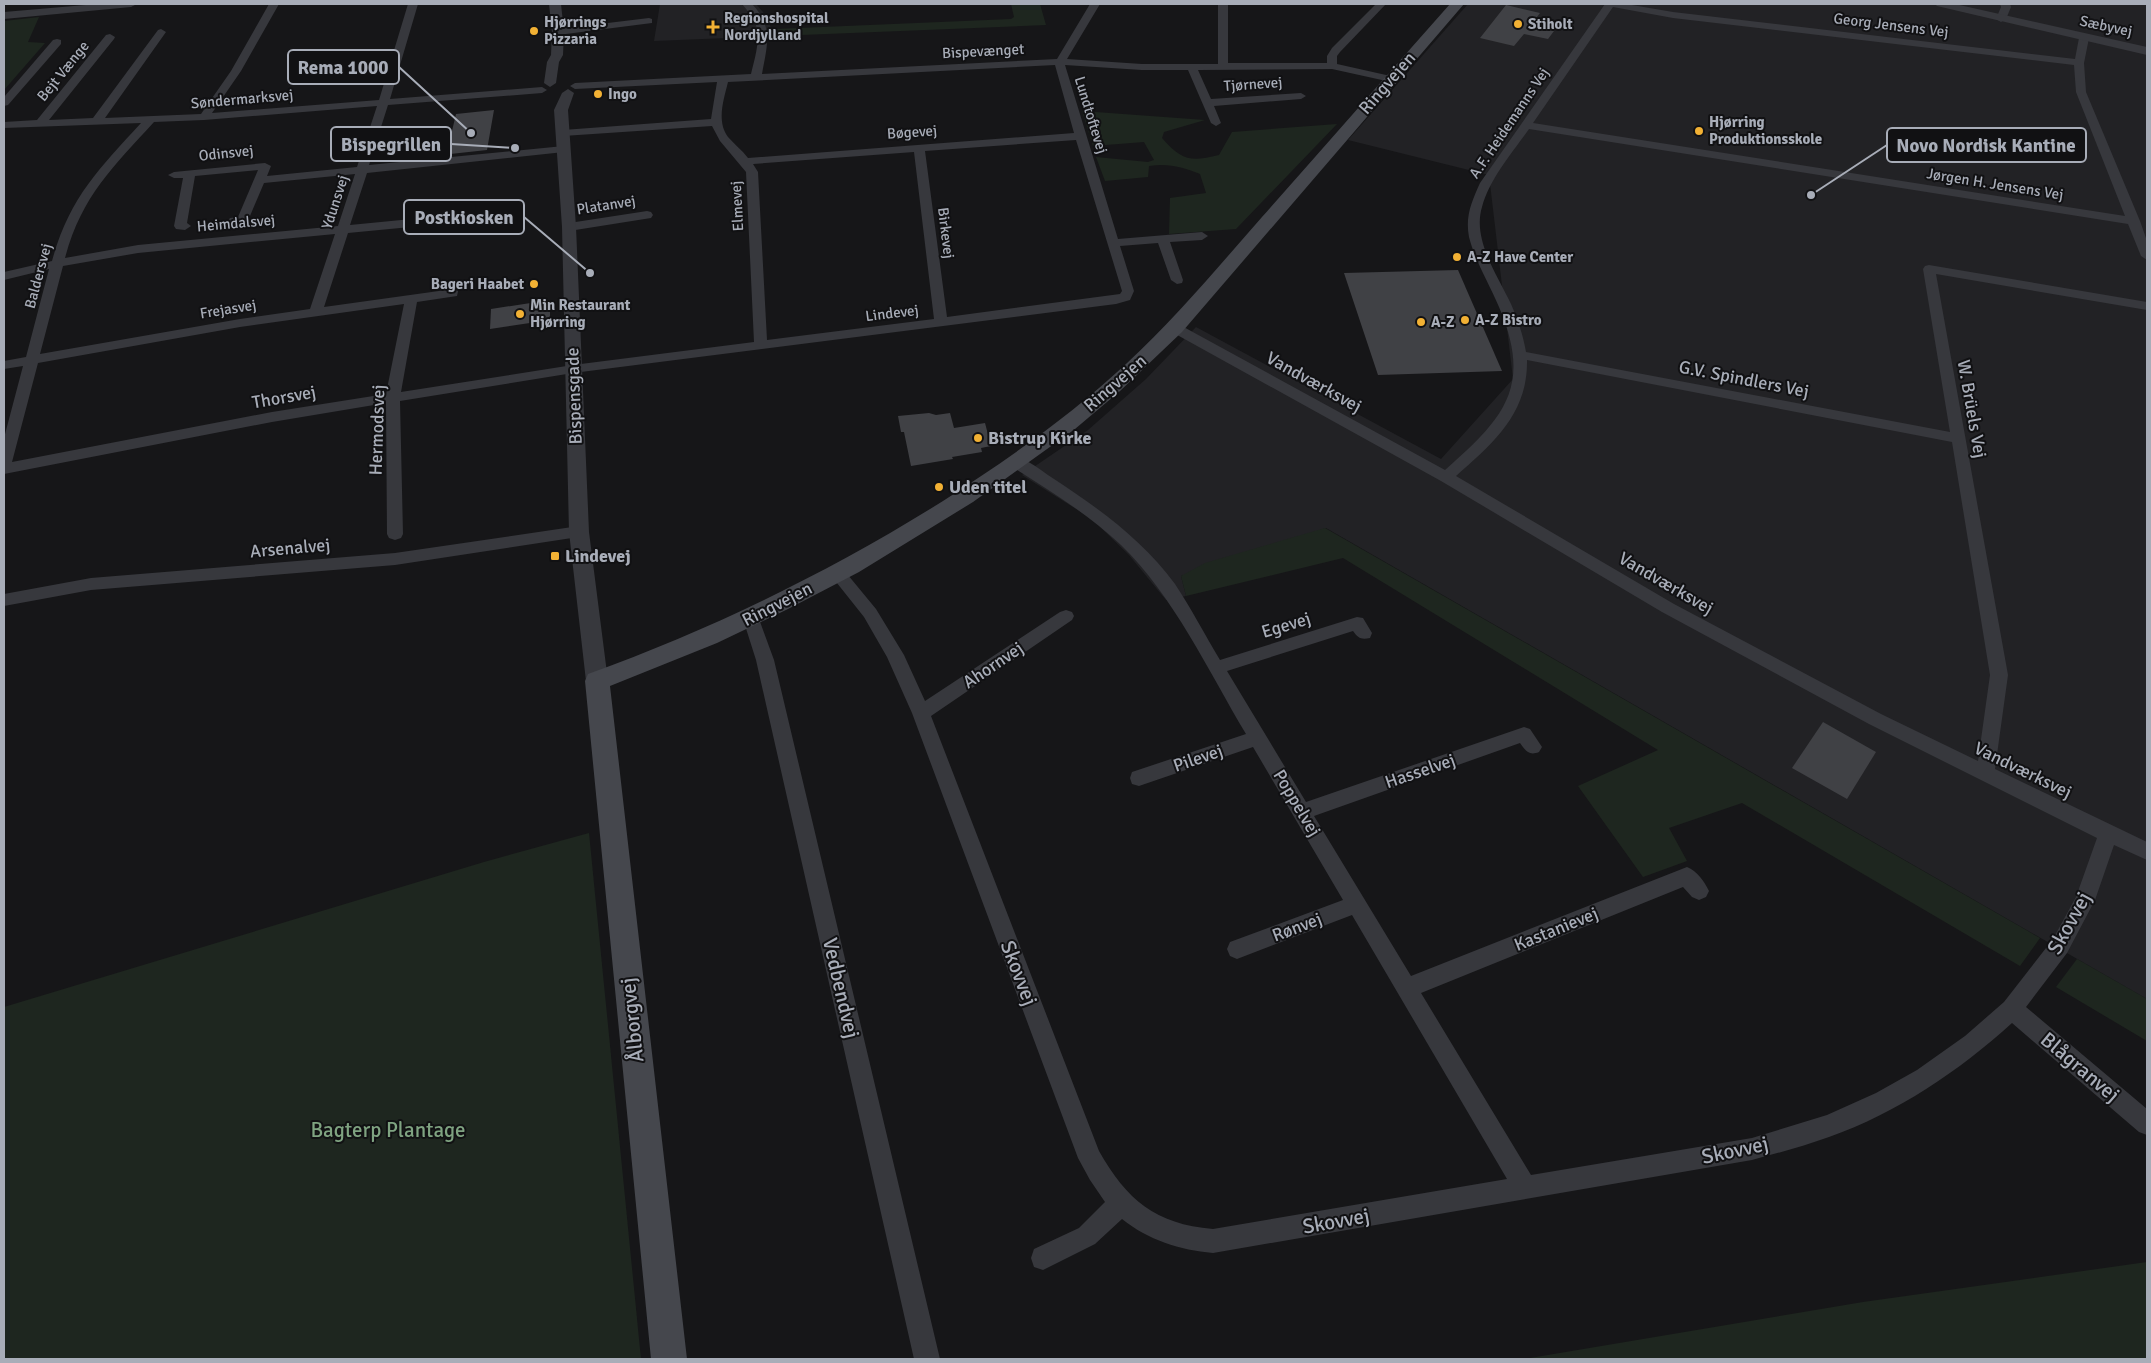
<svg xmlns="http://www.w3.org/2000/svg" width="2151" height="1363" font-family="Signika,sans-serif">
	<rect width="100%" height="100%" fill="#161618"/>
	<g fill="#222225">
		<polygon points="660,4 756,4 768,18 773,36 654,41"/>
		<polygon points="1468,4 2147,4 2147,999 1326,528 1181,576 1186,596 1166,600 1129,555 1092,519 1022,475 1088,430 1146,379 1196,327 1441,459 1513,379 1489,175 1348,140"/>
	</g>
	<g fill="#1e261f">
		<polygon points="1011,4 1040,4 1046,25 777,36 775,29 1011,19 1014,17"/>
		<polygon points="39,17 28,42 45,43 4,90 4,21"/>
		<path d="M1082,111L1205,120L1164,132L1162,138C1182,161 1191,162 1219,155L1232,132L1337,124L1236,229L1169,234L1170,198L1206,193L1200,174C1182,167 1169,163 1149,166L1148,177L1105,181L1096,157L1148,162L1154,160L1144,142L1093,146Z"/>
		<polygon points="1325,528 2040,938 2020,966 1742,803 1669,828 1687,861 1643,877 1578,786 1658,750 1343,558 1186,596 1181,576 1205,563"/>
		<polygon points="589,833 641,1359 4,1359 4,1007 484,862"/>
		<polygon points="2077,959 2147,999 2147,1041 2056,987"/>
		<polygon points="2147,1262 2147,1359 1524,1359 1863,1302"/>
	</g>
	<g fill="#404145">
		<polygon points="1506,5 1540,13 1533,22 1557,27 1548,39 1524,34 1514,46 1480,38"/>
		<polygon points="494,110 487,150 432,156 438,132 452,131 456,114"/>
		<polygon points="1458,270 1502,371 1378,375 1344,273"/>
		<polygon points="550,300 550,320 490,329 491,309"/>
		<polygon points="929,413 936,415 950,413 954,428 985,423 991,446 981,448 982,452 952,457 953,459 911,466 904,432 901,432 898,416"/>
		<polygon points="1823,722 1876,752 1847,799 1792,768"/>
	</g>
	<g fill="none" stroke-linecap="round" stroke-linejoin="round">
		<g fill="#37383d" fill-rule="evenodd">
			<path d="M269,4H279L241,71L212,113L379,100L408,4H418L390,99L542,87L547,90L542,93L388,105L369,165L564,146L570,149L564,152L367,173L350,225L473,213L479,217L473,221L348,233L324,307L446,290L448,284L453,283L459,287L457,296L417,302L401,392L573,365L754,342L746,172L720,141L712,126L563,136L557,133L563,130L711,119L717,82L575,89L570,86L575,83L751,74C755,57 762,37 754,20C751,14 746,9 742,4H752C774,27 767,45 762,74L1057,59L1090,4H1100L1067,59L1142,64H1218V4H1228V63H1327V56L1332,48L1376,4H1386L1340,52L1337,56V64L1395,77L1396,79L1391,82L1332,69L1198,70L1211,99L1301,93L1306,96L1301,99L1214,106L1221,123L1216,126L1211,123L1188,70H1142L1065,65L1118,239L1202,232L1208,236L1202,240L1170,242L1183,280L1182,283L1177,284L1171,280L1158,243L1120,246L1134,291L1130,300L1116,304L573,373L400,401L403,534L401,538L395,540L389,538L387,534L386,403L272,422L4,474V438L23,366L4,369V361L26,357L49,269L4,280V272L52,261C69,198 99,169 141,123L4,128V122L37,120L106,35L110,34L115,37L114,39L49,120L93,118L158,30L161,29L166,32L105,118L201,114L231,71ZM1055,65L1074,133L748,158C742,150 734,144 728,137C716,121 724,99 728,82ZM377,106L357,167L267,176L271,166L265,163L174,172L168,175L174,178H183L174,226L176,229L185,230L191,226L187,223L195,176L258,170L238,217L230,218L228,221L234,225L247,223L264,183L355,174L338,226L138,245L65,258C81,197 113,167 154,122L204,120ZM1076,140L1122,291L1120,294L947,317L925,151ZM914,152L934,319L767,340L758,172L753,164ZM335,234L310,309L240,319L40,354L63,266L138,253ZM404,304L386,394L272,412L12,462L38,363L240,327Z"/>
			<path d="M1605,4H1626L1673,12L2075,59L2079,38L2084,35L2089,38L2084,63L2086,92L2140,221L2147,241V260L2141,256L2128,224L1529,129C1512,153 1490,178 1482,207C1472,240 1498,276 1511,304C1518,320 1523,335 1526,352L1950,432L1923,269L1925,266L1929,265L2147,302V310L1936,274L2008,675L1995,769L2147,842V860L2114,845L2095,900L2067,953L2026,1007L2147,1109V1135L2139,1132L2012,1023C1959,1071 1897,1113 1829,1137C1804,1146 1778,1153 1752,1160L1213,1253C1180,1250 1148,1240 1122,1219L1095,1244L1043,1270L1034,1267L1031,1258L1034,1249L1079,1228L1105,1202L1090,1180L1078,1158L912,713L887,657L864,617L829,573L831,569L837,567L843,569L876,609L904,655L925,701L1060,612L1066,610L1072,612L1074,616L1072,620L931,716L1099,1151C1127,1200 1155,1224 1213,1229L1507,1179L1352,915L1237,959L1230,956L1227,949L1230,942L1343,900L1253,747L1139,786L1132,784L1130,778L1132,772L1246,734C1209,672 1173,595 1121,545C1088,514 1049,490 1011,466L1009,462L1011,458C1024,455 1040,470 1051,477C1097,507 1142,539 1175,584C1191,608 1205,635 1220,660L1357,617L1363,618L1372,633L1370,638C1361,640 1358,638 1353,631L1227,671L1306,802L1524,727L1530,729L1542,747L1539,752C1529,756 1526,751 1520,743L1314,816L1411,976L1687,867C1697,871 1704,881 1709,891L1706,897L1699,900L1692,897L1683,887L1421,993L1531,1175L1752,1138L1827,1115L1876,1093L1917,1070L1965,1036L2004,1002L2053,939L2076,897L2097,838L1869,724L1662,612L1441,481L1170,331L1168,328L1175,324L1180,325L1445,470C1504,418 1533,387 1499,307C1489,283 1475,261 1469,237C1465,216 1472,201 1480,183ZM1613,7L1673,18L2074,65L2076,92L2125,216L1533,123ZM1527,360L1952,442L1990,675L1978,761L1881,714L1674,604L1456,476C1493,443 1528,414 1527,360Z"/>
			<polygon points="2000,4 2010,4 2011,7 2006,19 2001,22 1996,19 2001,7"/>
			<polygon points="649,18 652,19 652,23 558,35 553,32 558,29"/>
			<polygon points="57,39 61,40 61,44 8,105 4,106 4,97 53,40"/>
			<polygon points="647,211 651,212 653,215 651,218 569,231 563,227 569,223"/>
			<polygon points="579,526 585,528 587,532 585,536 395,565 91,590 4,606 4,594 91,578 395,553"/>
			<polygon points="751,613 757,615 759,619 774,660 940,1359 914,1359 756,660 743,619 745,615"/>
		</g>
		<g fill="#37383d" fill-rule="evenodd">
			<polygon points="97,4 137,4 131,7 4,19 4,12"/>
			<polygon points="549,4 561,4 564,32 563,55 559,62 556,83 550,87 544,83 547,62 551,55 552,32"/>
			<polygon points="1935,4 1955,4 2147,47 2147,55 1937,6"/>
			<polygon points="568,89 574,93 568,110 576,227 589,532 608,681 605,687 597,689 589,687 586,681 569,532 562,227 554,110 562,93"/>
		</g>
		<path fill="#45474d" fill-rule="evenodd" d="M1450,4H1464L1182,332L1120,391L1075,429L973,502L859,572L788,609L717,643L610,686L687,1359H651L585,681L588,674C713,629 831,571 943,501C1007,460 1070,416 1126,364C1175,319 1218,267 1262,217C1325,146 1387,75 1450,4Z"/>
	</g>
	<g fill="#f2b134" stroke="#111113" stroke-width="2">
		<circle cx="1518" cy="24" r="5"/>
		<path d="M710.5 19.5h5v5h5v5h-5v5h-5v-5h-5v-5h5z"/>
		<circle cx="534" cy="31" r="5"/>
		<circle cx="598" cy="94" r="5"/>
		<circle cx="1699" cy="131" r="5"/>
		<circle cx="1457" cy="257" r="5"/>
		<circle cx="534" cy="284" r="5"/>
		<circle cx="520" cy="314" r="5"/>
		<circle cx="1465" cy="320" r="5"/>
		<circle cx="1421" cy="322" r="5"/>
		<circle cx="978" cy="438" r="5"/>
		<circle cx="939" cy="487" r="5"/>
		<rect x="550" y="551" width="10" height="10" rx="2.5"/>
	</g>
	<g text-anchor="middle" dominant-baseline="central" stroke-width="4" stroke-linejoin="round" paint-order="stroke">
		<g font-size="15" font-weight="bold" fill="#a8adb8" stroke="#111113" text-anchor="start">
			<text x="724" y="18">Regionshospital<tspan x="724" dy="17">Nordjylland</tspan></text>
			<text x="544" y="22">Hjørrings<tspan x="544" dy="17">Pizzaria</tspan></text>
			<text x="1528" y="24">Stiholt</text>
			<text x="608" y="94">Ingo</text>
			<text x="1709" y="122">Hjørring<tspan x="1709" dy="17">Produktionsskole</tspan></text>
			<text x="1467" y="257">A-Z Have Center</text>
			<text x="524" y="284" text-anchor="end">Bageri Haabet</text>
			<text x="530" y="305">Min Restaurant<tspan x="530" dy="17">Hjørring</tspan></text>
			<text x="1475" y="320">A-Z Bistro</text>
			<text x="1431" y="322">A-Z</text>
		</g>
		<g font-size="15" fill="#a8adb8" stroke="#111113">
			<text transform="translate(1891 25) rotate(7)">Georg Jensens Vej</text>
			<text transform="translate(2106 26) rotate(12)">Sæbyvej</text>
			<text transform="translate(983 51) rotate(-3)">Bispevænget</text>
			<text transform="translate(63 71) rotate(-51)">Bejt Vænge</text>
			<text transform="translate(1253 84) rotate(-4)">Tjørnevej</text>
			<text transform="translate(242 99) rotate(-5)">Søndermarksvej</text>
			<text transform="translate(1091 115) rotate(73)">Lundtoftevej</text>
			<text transform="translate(1509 123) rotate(-56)">A.F. Heidemanns Vej</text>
			<text transform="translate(912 132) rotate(-4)">Bøgevej</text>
			<text transform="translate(226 153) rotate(-6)">Odinsvej</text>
			<text transform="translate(1995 184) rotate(9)">Jørgen H. Jensens Vej</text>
			<text transform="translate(335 202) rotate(-72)">Ydunsvej</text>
			<text transform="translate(606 205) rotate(-9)">Platanvej</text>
			<text transform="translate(737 206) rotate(-93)">Elmevej</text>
			<text transform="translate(236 223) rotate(-5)">Heimdalsvej</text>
			<text transform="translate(946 233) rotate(83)">Birkevej</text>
			<text transform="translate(38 276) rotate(-75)">Baldersvej</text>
			<text transform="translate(228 309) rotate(-9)">Frejasvej</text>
			<text transform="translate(892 313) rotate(-7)">Lindevej</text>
		</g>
		<g font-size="18" fill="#a8adb8" stroke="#111113">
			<text transform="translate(1387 83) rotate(-49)">Ringvejen</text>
			<text transform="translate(1744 379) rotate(11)">G.V. Spindlers Vej</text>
			<text transform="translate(1314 382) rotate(29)">Vandværksvej</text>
			<text transform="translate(1115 383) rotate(-41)">Ringvejen</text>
			<text transform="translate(574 396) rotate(-92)">Bispensgade</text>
			<text transform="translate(284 397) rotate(-10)">Thorsvej</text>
			<text transform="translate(1972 409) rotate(80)">W. Brüels Vej</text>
			<text transform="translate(377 430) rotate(-88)">Hermodsvej</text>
			<text transform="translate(290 548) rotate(-5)">Arsenalvej</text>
			<text transform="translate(1666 583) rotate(30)">Vandværksvej</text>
			<text transform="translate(777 604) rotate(-27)">Ringvejen</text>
			<text transform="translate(1286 625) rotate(-17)">Egevej</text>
			<text transform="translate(993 665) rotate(-34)">Ahornvej</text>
			<text transform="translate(1198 758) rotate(-19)">Pilevej</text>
			<text transform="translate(2023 770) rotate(26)">Vandværksvej</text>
			<text transform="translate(1420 771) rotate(-19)">Hasselvej</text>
			<text transform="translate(1297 803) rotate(59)">Poppelvej</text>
			<text transform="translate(1297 927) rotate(-21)">Rønvej</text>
			<text transform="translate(1556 929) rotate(-22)">Kastanievej</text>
		</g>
		<g font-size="18" font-weight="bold" fill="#a8adb8" stroke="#111113" text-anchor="start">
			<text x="988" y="438">Bistrup Kirke</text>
			<text x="949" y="487">Uden titel</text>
			<text x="565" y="556">Lindevej</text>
		</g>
		<g font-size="21" fill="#a8adb8" stroke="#111113">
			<text transform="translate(2069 923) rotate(-61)">Skovvej</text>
			<text transform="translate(1019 973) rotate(69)">Skovvej</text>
			<text transform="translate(841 988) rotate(77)">Vedbendvej</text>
			<text transform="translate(632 1020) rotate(-96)">Ålborgvej</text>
			<text transform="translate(2080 1067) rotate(40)">Blågranvej</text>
			<text transform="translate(1735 1150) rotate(-12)">Skovvej</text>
			<text transform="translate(1336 1221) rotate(-10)">Skovvej</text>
		</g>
		<g font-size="21" fill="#7fa381" stroke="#111113">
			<text x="388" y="1130">Bagterp Plantage</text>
		</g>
	</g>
	<path fill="none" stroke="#a8adb8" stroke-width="2" d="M471 133L399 67M515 148L451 144M1811 195L1887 145M590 273L524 217"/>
	<g fill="#a8adb8" stroke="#111113" stroke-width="2">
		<circle cx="471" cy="133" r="5"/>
		<circle cx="515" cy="148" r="5"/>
		<circle cx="1811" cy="195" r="5"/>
		<circle cx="590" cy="273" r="5"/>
	</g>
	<g fill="#111113" stroke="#a8adb8" stroke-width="2">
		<rect x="288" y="50" width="111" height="34" rx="5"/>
		<rect x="331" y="127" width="120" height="34" rx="5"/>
		<rect x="1887" y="128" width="199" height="34" rx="5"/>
		<rect x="404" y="200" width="120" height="34" rx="5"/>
	</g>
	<g font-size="19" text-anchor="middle" font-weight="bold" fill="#a8adb8">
		<text x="343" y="74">Rema 1000</text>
		<text x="391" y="151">Bispegrillen</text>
		<text x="1986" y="152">Novo Nordisk Kantine</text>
		<text x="464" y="224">Postkiosken</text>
	</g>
	<rect width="2151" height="1363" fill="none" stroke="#a8adb8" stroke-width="10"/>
</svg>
